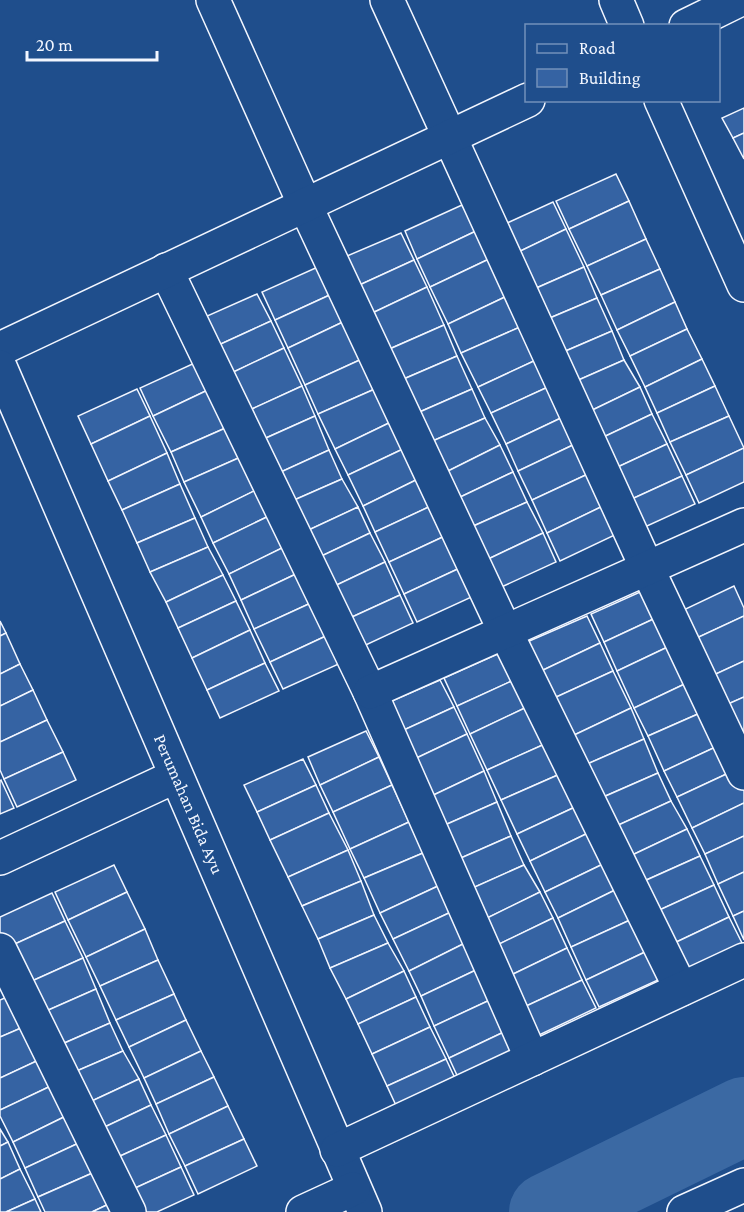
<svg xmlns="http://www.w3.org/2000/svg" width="744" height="1212" font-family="'Crimson Pro',serif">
	<rect width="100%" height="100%" fill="#1f4e8c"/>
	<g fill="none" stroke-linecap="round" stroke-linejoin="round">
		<polyline stroke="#3b69a3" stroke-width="78" points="548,1212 744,1116"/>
	</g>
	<g fill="#3563a3" stroke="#f2f6ff" stroke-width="1.5">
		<polygon points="744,108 744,133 733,138 722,118"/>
		<polygon points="744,133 744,159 733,138"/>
		<polygon points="616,174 629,201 569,229 556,201"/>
		<polygon points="629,201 646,239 587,266 569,229"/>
		<polygon points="553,202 566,229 508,257 494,229"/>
		<polygon points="462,205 476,231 417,259 405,231"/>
		<polygon points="566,229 584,267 525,293 508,257"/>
		<polygon points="476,231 489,259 430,287 417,259"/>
		<polygon points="401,233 414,260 355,287 340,259"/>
		<polygon points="646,239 660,269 601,295 587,266"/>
		<polygon points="489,259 507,296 448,324 430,287"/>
		<polygon points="414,260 427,287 368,315 355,287"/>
		<polygon points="320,266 334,293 275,320 262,292"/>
		<polygon points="584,267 597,298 538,323 525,293"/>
		<polygon points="660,269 675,302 617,330 601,295"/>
		<polygon points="427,287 444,325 385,351 368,315"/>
		<polygon points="334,293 347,320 288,348 275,320"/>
		<polygon points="257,294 271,321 212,348 198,320"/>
		<polygon points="507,296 520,327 461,353 448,324"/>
		<polygon points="597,298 612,331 554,356 538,323"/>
		<polygon points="675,302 687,329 630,356 617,330"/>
		<polygon points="347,320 364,358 305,385 288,348"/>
		<polygon points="271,321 284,348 225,376 212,348"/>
		<polygon points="444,325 457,356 399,381 385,351"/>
		<polygon points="520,327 536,360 478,387 461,353"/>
		<polygon points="687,329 702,359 645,387 630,356"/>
		<polygon points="612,331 624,360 567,385 554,356"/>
		<polygon points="284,348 302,386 243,413 225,376"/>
		<polygon points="457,356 472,389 415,414 399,381"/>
		<polygon points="364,358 377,388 318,414 305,385"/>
		<polygon points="702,359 715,386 657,413 645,387"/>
		<polygon points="536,360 548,387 491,413 478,387"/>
		<polygon points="624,360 640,387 582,415 567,385"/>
		<polygon points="199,361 212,388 153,416 140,388"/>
		<polygon points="302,386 315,416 257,442 243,413"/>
		<polygon points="715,386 729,416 670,442 657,413"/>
		<polygon points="548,387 563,417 506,444 491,413"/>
		<polygon points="640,387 652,414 595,441 582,415"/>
		<polygon points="212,388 230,426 171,452 153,416"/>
		<polygon points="377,388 393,421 335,449 318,414"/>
		<polygon points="137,389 150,416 91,444 78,416"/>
		<polygon points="472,389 485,418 428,443 415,414"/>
		<polygon points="652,414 667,444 609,471 595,441"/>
		<polygon points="150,416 167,453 108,481 91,444"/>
		<polygon points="315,416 329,450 272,476 257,442"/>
		<polygon points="729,416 744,448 686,475 670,442"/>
		<polygon points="563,417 575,444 518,471 506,444"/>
		<polygon points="485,418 500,445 444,473 428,443"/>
		<polygon points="393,421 405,448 348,475 335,449"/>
		<polygon points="230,426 243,456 184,482 171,452"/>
		<polygon points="575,444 590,473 532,500 518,471"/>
		<polygon points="667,444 682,476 623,503 609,471"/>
		<polygon points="500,445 513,472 456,499 444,473"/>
		<polygon points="405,448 420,478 363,506 348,475"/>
		<polygon points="744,448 744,482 699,503 686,475"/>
		<polygon points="329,450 342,479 285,504 272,476"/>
		<polygon points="167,453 180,484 122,510 108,481"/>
		<polygon points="243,456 258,489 201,517 184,482"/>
		<polygon points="513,472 527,502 469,528 456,499"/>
		<polygon points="590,473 605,505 547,533 532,500"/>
		<polygon points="682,476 695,504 636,531 623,503"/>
		<polygon points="420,478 433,505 375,532 363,506"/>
		<polygon points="342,479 358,507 300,534 285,504"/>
		<polygon points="180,484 195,518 137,543 122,510"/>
		<polygon points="258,489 271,515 213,543 201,517"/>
		<polygon points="527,502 543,533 484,561 469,528"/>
		<polygon points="433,505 447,535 389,562 375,532"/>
		<polygon points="605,505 619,533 560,561 547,533"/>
		<polygon points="358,507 370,533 313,560 300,534"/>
		<polygon points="271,515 286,546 229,574 213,543"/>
		<polygon points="195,518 208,547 150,572 137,543"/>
		<polygon points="370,533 385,562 326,590 313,560"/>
		<polygon points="543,533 556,562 497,589 484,561"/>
		<polygon points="447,535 462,567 404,594 389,562"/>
		<polygon points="286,546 298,573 241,600 229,574"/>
		<polygon points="208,547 223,575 166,602 150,572"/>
		<polygon points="385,562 400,595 341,622 326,590"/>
		<polygon points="462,567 476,595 417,622 404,594"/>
		<polygon points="298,573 313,602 254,629 241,600"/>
		<polygon points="223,575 236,601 178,628 166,602"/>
		<polygon points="734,586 744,608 744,616 688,642 675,614"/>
		<polygon points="649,588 662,615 604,642 591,614"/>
		<polygon points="400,595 413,623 355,650 341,622"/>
		<polygon points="236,601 250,630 192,658 178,628"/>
		<polygon points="313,602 328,635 270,662 254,629"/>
		<polygon points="662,615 676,643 617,671 604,642"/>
		<polygon points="587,616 600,643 541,671 527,642"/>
		<polygon points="744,616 744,661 705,679 688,642"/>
		<polygon points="0,621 6,633 0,636"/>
		<polygon points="250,630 265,663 207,690 192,658"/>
		<polygon points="6,633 20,664 0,674 0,636"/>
		<polygon points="328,635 341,663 283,689 270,662"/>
		<polygon points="600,643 613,671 554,698 541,671"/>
		<polygon points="676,643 693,680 634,708 617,671"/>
		<polygon points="502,652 516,679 457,706 444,678"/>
		<polygon points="744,661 744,697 719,708 705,679"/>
		<polygon points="265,663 279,691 220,718 207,690"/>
		<polygon points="20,664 33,690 0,706 0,674"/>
		<polygon points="613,671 631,708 572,736 554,698"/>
		<polygon points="516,679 529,706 470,734 457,706"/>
		<polygon points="440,680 454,707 395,734 380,706"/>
		<polygon points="693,680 707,710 648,736 634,708"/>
		<polygon points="33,690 47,720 0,742 0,706"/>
		<polygon points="744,697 744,737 719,708"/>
		<polygon points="529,706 547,743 487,770 470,734"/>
		<polygon points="454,707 467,734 408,762 395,734"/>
		<polygon points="631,708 644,739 585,765 572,736"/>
		<polygon points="707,710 722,744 664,771 648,736"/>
		<polygon points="47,720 63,752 4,779 0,770 0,742"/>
		<polygon points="366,731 379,757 320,785 308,757"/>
		<polygon points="467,734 484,771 425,799 408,762"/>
		<polygon points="644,739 658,773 601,798 585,765"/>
		<polygon points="547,743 560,774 501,800 487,770"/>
		<polygon points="722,744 735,770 677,797 664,771"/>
		<polygon points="63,752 76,780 17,807 4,779"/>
		<polygon points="379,757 392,785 333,812 320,785"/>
		<polygon points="303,759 316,785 257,812 244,785"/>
		<polygon points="735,770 744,790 744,803 692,828 677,797"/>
		<polygon points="484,771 497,802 438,828 425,799"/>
		<polygon points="658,773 671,801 614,827 601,798"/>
		<polygon points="560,774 575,807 517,834 501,800"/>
		<polygon points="1,780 14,808 0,814 0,781"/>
		<polygon points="316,785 329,813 270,840 257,812"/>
		<polygon points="392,785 409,822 350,849 333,812"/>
		<polygon points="671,801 687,829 630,856 614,827"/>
		<polygon points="497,802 511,836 454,861 438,828"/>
		<polygon points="744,803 744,836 705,854 692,828"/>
		<polygon points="575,807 588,833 530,861 517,834"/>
		<polygon points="329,813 348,850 288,877 270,840"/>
		<polygon points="409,822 423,853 364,878 350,849"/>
		<polygon points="687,829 700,856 642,882 630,856"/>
		<polygon points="588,833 603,864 545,892 530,861"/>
		<polygon points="511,836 524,865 468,890 454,861"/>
		<polygon points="744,836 744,872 718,884 705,854"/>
		<polygon points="348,850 361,881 302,906 288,877"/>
		<polygon points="423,853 438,886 380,913 364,878"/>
		<polygon points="700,856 714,885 655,912 642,882"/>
		<polygon points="603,864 615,890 558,918 545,892"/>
		<polygon points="114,865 127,892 68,920 55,892"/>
		<polygon points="524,865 540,892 483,920 468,890"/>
		<polygon points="744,872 744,911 733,916 718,884"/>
		<polygon points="361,881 374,915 318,939 302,906"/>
		<polygon points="714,885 729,917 670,945 655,912"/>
		<polygon points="438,886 451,912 393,939 380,913"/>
		<polygon points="615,890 630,920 571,947 558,918"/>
		<polygon points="127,892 145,929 86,957 68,920"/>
		<polygon points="540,892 553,918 495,946 483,920"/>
		<polygon points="52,893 65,921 6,948 0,936 0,917"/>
		<polygon points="744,911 744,940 733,916"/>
		<polygon points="451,912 465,943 409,971 393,939"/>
		<polygon points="374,915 388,943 330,968 318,939"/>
		<polygon points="729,917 743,945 684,973 670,945"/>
		<polygon points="553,918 567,948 509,976 495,946"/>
		<polygon points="630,920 645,952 586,980 571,947"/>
		<polygon points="65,921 83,958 23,985 6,948"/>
		<polygon points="145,929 158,960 100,986 86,957"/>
		<polygon points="388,943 404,971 346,999 330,968"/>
		<polygon points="465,943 478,969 421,996 409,971"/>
		<polygon points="567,948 582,980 524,1007 509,976"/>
		<polygon points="645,952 658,980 599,1007 586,980"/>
		<polygon points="83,958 96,989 37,1015 23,985"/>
		<polygon points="158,960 174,994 116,1020 100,986"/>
		<polygon points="478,969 492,999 434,1026 421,996"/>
		<polygon points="404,971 416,997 358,1024 346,999"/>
		<polygon points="582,980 596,1008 537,1036 524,1007"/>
		<polygon points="96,989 110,1023 53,1048 37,1015"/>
		<polygon points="14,994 28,1025 0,1037 0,1000"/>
		<polygon points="174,994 186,1020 129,1047 116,1020"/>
		<polygon points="416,997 430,1027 372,1054 358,1024"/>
		<polygon points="492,999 508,1030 449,1058 434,1026"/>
		<polygon points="186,1020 201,1051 144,1078 129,1047"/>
		<polygon points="110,1023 123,1051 65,1076 53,1048"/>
		<polygon points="28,1025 43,1058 0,1078 0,1037"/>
		<polygon points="430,1027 446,1059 387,1086 372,1054"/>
		<polygon points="508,1030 521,1059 462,1086 449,1058"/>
		<polygon points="123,1051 139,1079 81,1106 65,1076"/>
		<polygon points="201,1051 214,1077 156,1104 144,1078"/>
		<polygon points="43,1058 55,1084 0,1110 0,1078"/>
		<polygon points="446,1059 459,1087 400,1114 387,1086"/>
		<polygon points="214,1077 228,1106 169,1134 156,1104"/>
		<polygon points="139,1079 151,1105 94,1132 81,1106"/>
		<polygon points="55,1084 70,1114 13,1142 0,1116 0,1110"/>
		<polygon points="151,1105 166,1135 107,1162 94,1132"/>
		<polygon points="228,1106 244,1139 185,1166 169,1134"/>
		<polygon points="70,1114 83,1141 25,1168 13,1142"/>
		<polygon points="0,1129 8,1142 0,1146"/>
		<polygon points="166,1135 181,1167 122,1194 107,1162"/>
		<polygon points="244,1139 257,1166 198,1194 185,1166"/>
		<polygon points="83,1141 97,1171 38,1197 25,1168"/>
		<polygon points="8,1142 20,1169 0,1179 0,1146"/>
		<polygon points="181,1167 194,1195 157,1212 131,1212 122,1194"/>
		<polygon points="20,1169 35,1199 6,1212 0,1212 0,1179"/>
		<polygon points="97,1171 113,1202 92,1212 45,1212 38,1197"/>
		<polygon points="35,1199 41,1212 6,1212"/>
		<polygon points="113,1202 117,1212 92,1212"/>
	</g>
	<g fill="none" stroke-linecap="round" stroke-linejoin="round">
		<g stroke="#f2f6ff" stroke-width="36">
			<g id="street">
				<polyline points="213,0 305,205 505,631 681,989"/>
				<polyline points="387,0 647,568 744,773"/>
				<polyline points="616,0 627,26"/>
				<polyline points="686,26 739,0"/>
				<polyline points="661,100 744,285"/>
				<polyline points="166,270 370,692 532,1059"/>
				<polyline points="0,349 528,100"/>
				<path id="s1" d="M0,367L365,1212"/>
				<polyline points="370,692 744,525"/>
				<polyline points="0,858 176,776"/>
				<polyline points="0,950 129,1212"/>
				<polyline points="337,1150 744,960"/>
				<polyline points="303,1212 353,1189"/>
				<polyline points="684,1212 744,1185"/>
			</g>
		</g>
		<use href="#street" stroke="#1f4e8c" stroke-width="33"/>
	</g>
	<g text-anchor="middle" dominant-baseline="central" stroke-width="4.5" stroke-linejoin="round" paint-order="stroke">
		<g font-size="18" fill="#f2f6ff" stroke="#1f4e8c">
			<text stroke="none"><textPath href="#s1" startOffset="476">Perumahan Bida Ayu</textPath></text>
		</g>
	</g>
	<rect x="525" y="24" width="195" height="78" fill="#1f4e8c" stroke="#7391ba" stroke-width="1.5"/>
	<rect x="537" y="44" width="30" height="9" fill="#1f4e8c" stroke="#7391ba" stroke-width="1.5"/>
	<text x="579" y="54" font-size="18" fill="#f2f6ff">Road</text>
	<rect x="537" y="69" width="30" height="18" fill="#3563a3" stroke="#7391ba" stroke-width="1.5"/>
	<text x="579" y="84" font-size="18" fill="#f2f6ff">Building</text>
	<path d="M27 51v9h130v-9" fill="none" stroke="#f2f6ff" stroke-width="3"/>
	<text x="36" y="51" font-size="18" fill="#f2f6ff" stroke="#1f4e8c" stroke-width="4.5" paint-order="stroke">20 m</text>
</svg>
